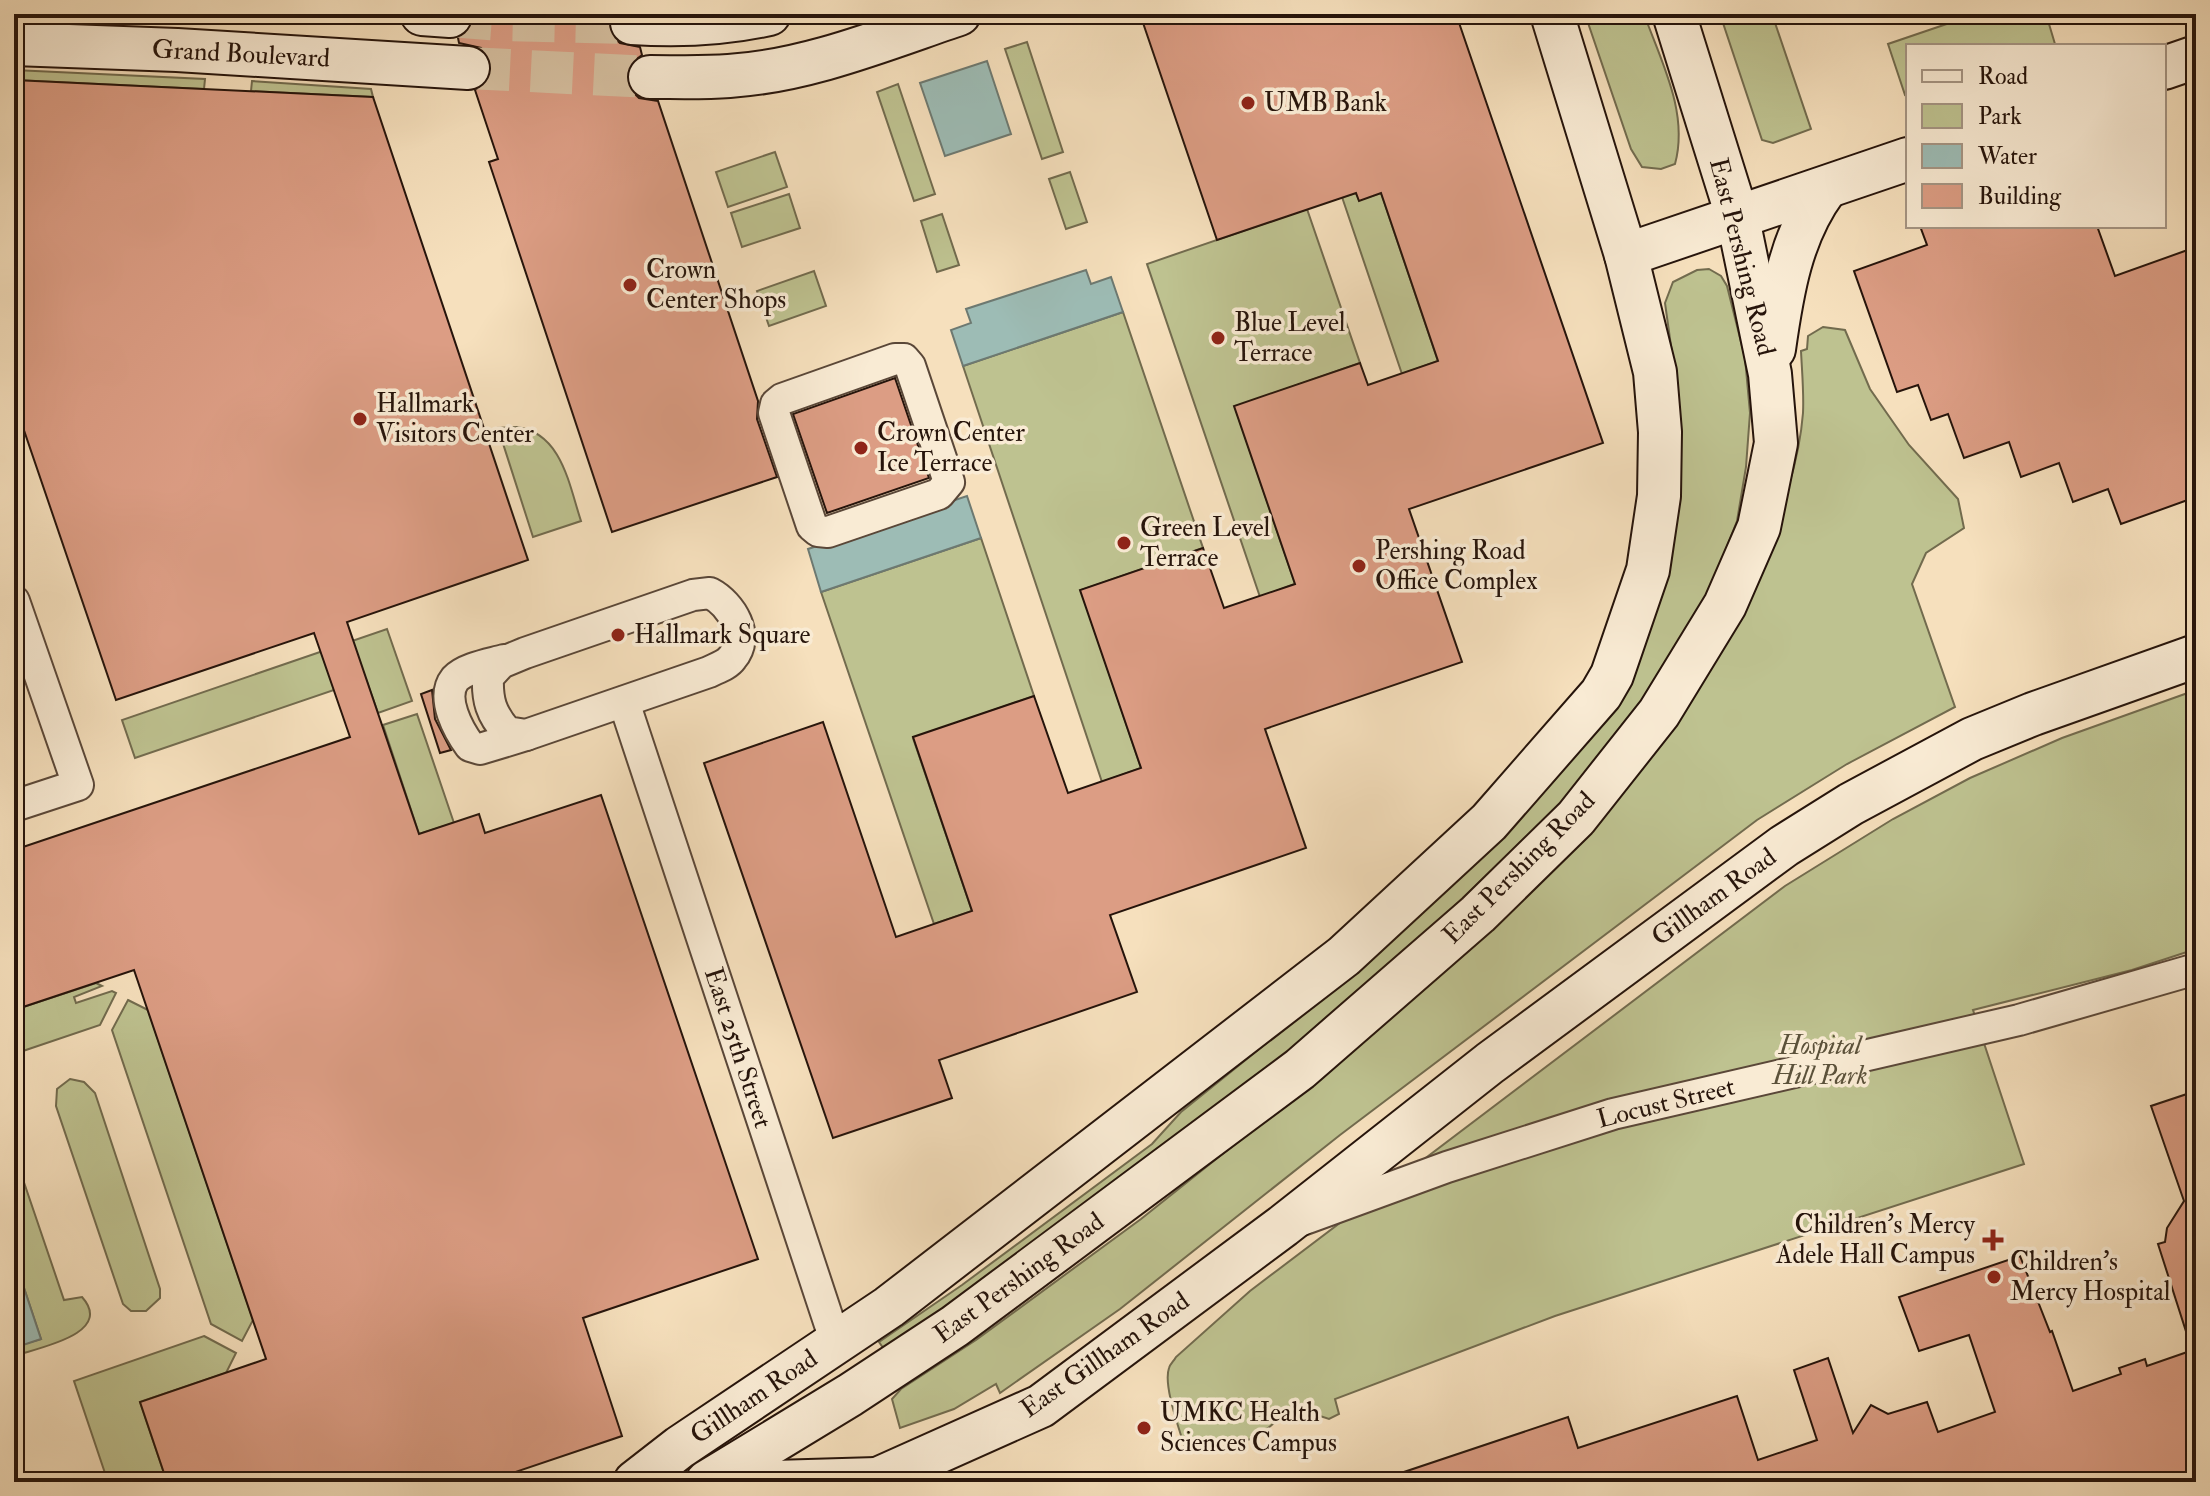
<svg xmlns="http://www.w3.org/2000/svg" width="2210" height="1496" font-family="'IM FELL Double Pica',serif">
	<rect width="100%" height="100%" fill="#f6e0bd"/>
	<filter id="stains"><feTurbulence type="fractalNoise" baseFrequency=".0025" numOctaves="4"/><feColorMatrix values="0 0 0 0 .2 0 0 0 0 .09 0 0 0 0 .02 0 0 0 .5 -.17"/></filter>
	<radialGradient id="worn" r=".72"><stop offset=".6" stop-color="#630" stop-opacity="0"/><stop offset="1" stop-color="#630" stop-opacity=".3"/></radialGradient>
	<g fill="#bec290" stroke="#726b4e" stroke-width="2">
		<path d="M1585,14H1644C1661,61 1689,113 1675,164L1661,169L1642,167L1631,149Z"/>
		<polygon points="1720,14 1772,14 1811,129 1773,143 1762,140"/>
		<polygon points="1976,14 2046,14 2055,44 2049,46 1908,46 1908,94 1905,95 1888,44"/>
		<polygon points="1027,42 1063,152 1042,159 1005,49"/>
		<polygon points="14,70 205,79 204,89 14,80"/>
		<polygon points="252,81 371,89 373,97 251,91"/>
		<polygon points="898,84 935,194 914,201 877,92"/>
		<polygon points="775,152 787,187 728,207 716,172"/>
		<polygon points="1070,172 1087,222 1066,229 1049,179"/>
		<polygon points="1356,193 1359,200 1381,193 1438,361 1402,374 1342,197"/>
		<polygon points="789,194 800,228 742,247 731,213"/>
		<polygon points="1307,209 1360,363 1235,407 1295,584 1260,597 1147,264"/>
		<polygon points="942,214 959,265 937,272 921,221"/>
		<polygon points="1709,269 1721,276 1727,286 1745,358 1750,413 1746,467 1737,521 1709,592 1651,692 1586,779 1436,924 1271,1067 978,1284 884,1349 879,1342 962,1285 1152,1144 1181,1112 1289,1025 1513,823 1552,783 1581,748 1680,431 1678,396 1665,303 1673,282 1697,270"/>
		<polygon points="814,271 826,306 769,326 757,291"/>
		<polygon points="1123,312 1203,548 1081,590 1141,768 1102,782 963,366"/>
		<path d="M1823,327L1845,330L1870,389L1909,445L1958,499L1964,528L1926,553L1912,584L1955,707L1847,764L1757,820L1340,1135L1120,1309L1000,1393L996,1384L954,1409L900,1428L892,1399L901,1389L976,1340L1141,1219L1310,1084L1423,987L1764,556C1782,509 1799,464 1803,413C1804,393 1802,372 1801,351L1807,349L1808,336Z"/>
		<path d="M517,427C562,433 569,485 581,521L533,537L498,428Z"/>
		<polygon points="981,538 1034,696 913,738 972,911 934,924 821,592"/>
		<polygon points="387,629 412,701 378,713 366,679 135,758 122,720"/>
		<path d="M2196,690V949L2132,970L1973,1010L2024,1164L1555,1316L1335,1399L1339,1414L1329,1419L1311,1413L1292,1414L1274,1423L1255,1439L1184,1445C1179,1428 1163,1385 1169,1368C1170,1364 1174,1361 1176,1357L1250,1291L1785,886L1893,819L1970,778L2062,738Z"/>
		<polygon points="417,714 454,823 419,834 383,725"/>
		<polygon points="96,983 102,986 74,997 76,1003 112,991 116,993 100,1025 14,1054 14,1010"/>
		<polygon points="128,1000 148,1010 253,1320 242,1341 211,1324 112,1030"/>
		<polygon points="70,1079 84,1082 95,1093 160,1289 160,1298 146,1311 131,1311 123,1304 56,1106 57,1089"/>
		<path d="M14,1153L64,1300L82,1297C115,1334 37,1348 14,1356V1318L23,1344L41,1339L14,1258Z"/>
		<polygon points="204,1336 236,1353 226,1373 140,1402 167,1482 108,1482 74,1381"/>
	</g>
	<g fill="#9dbcb5" stroke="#6d7971" stroke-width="2">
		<polygon points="987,61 1011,134 945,156 920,83"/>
		<polygon points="1086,270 1091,284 1111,277 1123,312 963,366 951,330 971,323 966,309"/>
		<polygon points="967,496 981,538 821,592 808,549"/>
		<polygon points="14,1258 41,1339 23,1345 14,1318"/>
	</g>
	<g fill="#dc9d84" stroke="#26140b" stroke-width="2">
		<polygon points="473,14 610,14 608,23 611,35 620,43 640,47 642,55 630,64 626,76 629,88 639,98 658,101 758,401 757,419 777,477 612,532 489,162 498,159 475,90 488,81 492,69 490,58 481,48 459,43 458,38 470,29"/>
		<polygon points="1140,14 1456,14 1603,443 1409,509 1462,662 1265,729 1306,848 1110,915 1137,992 939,1060 952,1098 833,1138 704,763 823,722 896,937 972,911 913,737 1034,696 1068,793 1141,768 1080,590 1203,548 1224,608 1295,584 1234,406 1360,363 1368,385 1438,361 1381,193 1359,201 1356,193 1217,240"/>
		<polygon points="14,80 373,97 528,560 347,622 419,834 479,814 485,833 601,795 758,1259 583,1318 622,1436 486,1482 167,1482 140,1402 266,1359 134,970 14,1010 14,850 350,737 314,633 116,700 14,401"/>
		<polygon points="1920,226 2097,226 2115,276 2196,247 2196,497 2121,524 2108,489 2073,502 2059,463 2021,477 2009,442 1964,458 1948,414 1931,420 1918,385 1897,392 1854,271 1927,245"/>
		<polygon points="895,378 929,478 827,513 793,414"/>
		<polygon points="432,690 435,719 451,750 440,753 421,694"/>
		<polygon points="2196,1091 2196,1347 2191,1347 2158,1244 2165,1242 2167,1228 2184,1201 2151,1106"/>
		<polygon points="2020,1256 2050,1332 2052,1331 2073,1391 2121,1374 2119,1368 2145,1359 2147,1366 2196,1349 2196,1482 1387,1482 1386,1478 1568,1417 1578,1448 1737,1396 1758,1460 1817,1440 1794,1370 1828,1358 1853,1433 1871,1405 1888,1414 1927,1402 1938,1432 1995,1412 1969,1335 1919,1351 1899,1297"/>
	</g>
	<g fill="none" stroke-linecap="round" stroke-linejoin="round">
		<g stroke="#d7c1a2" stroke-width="42" stroke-dasharray="42 21" stroke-linecap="butt">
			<polyline points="450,16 501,20 632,23"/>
			<polyline points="468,68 650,77"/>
		</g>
		<g stroke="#5a4738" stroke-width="34">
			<g id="street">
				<polygon points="895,359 904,359 910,366 949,482 939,494 828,532 818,531 812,526 774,413 776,404 782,399"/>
				<path d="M710,593C731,604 751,636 732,658C727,665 717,668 709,672L526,735L507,732C491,714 487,700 488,677L501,663L525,653L693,595Z"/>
				<polyline points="14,601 78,785 14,806"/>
				<path d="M504,660C490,664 465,668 455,679C440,698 459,731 470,746L480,749L526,735"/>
				<polyline points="624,702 836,1343"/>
				<polyline points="1302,1220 1447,1167 1613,1114 2019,1020 2196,969"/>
			</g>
		</g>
		<g stroke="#26140b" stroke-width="46">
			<g id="secondary">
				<polyline points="422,14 450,16"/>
				<path d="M632,23C677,26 725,24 769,14"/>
				<polyline points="14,44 177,50 468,68"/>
				<polyline points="2164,68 2196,57"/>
				<path d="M650,77C676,77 703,78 729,76C808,71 885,39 959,14"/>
				<polyline points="1626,255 1908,159"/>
				<path d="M1774,349C1782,292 1791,235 1826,188"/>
				<polyline points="635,1482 680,1447 889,1307 1344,956 1489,822 1601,694 1612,675 1648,570 1659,496 1660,432 1655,372 1626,255 1552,14"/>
				<polyline points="707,1482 850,1395 955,1326 1300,1069 1478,914 1576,818 1659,713 1725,605 1759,527 1776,443 1770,374 1738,219 1674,14"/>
				<polyline points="774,1482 877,1479"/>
				<polyline points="871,1482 1041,1406 1283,1226 1490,1063 1784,846 1851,804 1972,739 2033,714 2196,656"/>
			</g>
		</g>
		<use href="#street" stroke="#f9ebd4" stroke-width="30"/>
		<use href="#secondary" stroke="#f9ebd4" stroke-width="42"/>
	</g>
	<g fill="#8f2418" stroke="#f9ebd4" stroke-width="3">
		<circle cx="1248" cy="103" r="8"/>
		<circle cx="630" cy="285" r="8"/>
		<circle cx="1218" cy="338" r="8"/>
		<circle cx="360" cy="419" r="8"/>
		<circle cx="861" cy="448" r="8"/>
		<circle cx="1124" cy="543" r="8"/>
		<circle cx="1359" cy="566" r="8"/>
		<circle cx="618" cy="635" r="8"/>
		<path d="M1989 1228h8v8h8v8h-8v8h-8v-8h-8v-8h8z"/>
		<circle cx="1994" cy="1277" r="8"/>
		<circle cx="1144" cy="1428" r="8"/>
	</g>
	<g text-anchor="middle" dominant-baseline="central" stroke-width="7" stroke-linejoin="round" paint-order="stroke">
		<g font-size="26" fill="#26140b" stroke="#f9ebd4">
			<text transform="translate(241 54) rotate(3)">Grand Boulevard</text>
			<text transform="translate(1742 257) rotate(76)">East Pershing Road</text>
			<text transform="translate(1519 868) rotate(-45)">East Pershing Road</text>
			<text transform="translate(1714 897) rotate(-36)">Gillham Road</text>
			<text transform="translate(738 1048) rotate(72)">East 25th Street</text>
			<text transform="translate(1666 1103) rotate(-14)">Locust Street</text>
			<text transform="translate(1019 1278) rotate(-36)">East Pershing Road</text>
			<text transform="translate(1105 1355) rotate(-35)">East Gillham Road</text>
			<text transform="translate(754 1397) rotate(-34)">Gillham Road</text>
		</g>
		<g font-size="26" fill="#26140b" stroke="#f9ebd4" text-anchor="start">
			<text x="1264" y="103">UMB Bank</text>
			<text x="646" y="270">Crown<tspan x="646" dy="30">Center Shops</tspan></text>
			<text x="1234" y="323">Blue Level<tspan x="1234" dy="30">Terrace</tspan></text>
			<text x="376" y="404">Hallmark<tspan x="376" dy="30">Visitors Center</tspan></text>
			<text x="877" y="433">Crown Center<tspan x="877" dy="30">Ice Terrace</tspan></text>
			<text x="1140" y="528">Green Level<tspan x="1140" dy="30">Terrace</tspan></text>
			<text x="1375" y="551">Pershing Road<tspan x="1375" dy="30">Office Complex</tspan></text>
			<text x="634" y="635">Hallmark Square</text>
			<text x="1975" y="1225" text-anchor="end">Children's Mercy<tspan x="1975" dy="30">Adele Hall Campus</tspan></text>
			<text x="2010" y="1262">Children's<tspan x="2010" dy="30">Mercy Hospital</tspan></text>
			<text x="1160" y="1413">UMKC Health<tspan x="1160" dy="30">Sciences Campus</tspan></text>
		</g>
		<g font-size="26" font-style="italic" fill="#5b513a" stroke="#f9ebd4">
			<text x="1820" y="1046">Hospital<tspan x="1820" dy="30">Hill Park</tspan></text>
		</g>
	</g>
	<rect width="2210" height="1496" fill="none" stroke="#f6e0bd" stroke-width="48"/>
	<rect x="16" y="16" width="2178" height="1464" fill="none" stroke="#26140b" stroke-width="4"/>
	<rect x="24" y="24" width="2162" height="1448" fill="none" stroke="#26140b" stroke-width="2"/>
	<rect x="1906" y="44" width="260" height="184" fill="#f9ebd4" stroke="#a59584" stroke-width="2"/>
	<rect x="1922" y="70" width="40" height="12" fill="#f9ebd4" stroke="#a59584" stroke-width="2"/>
	<text x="1978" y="84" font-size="24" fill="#26140b">Road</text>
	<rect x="1922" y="104" width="40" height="24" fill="#bec290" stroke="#a59584" stroke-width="2"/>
	<text x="1978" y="124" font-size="24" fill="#26140b">Park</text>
	<rect x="1922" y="144" width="40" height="24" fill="#9dbcb5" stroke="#a59584" stroke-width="2"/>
	<text x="1978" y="164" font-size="24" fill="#26140b">Water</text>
	<rect x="1922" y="184" width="40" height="24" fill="#dc9d84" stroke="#a59584" stroke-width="2"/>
	<text x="1978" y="204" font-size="24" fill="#26140b">Building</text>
	<rect width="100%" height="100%" filter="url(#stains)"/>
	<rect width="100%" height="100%" fill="url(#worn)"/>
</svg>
